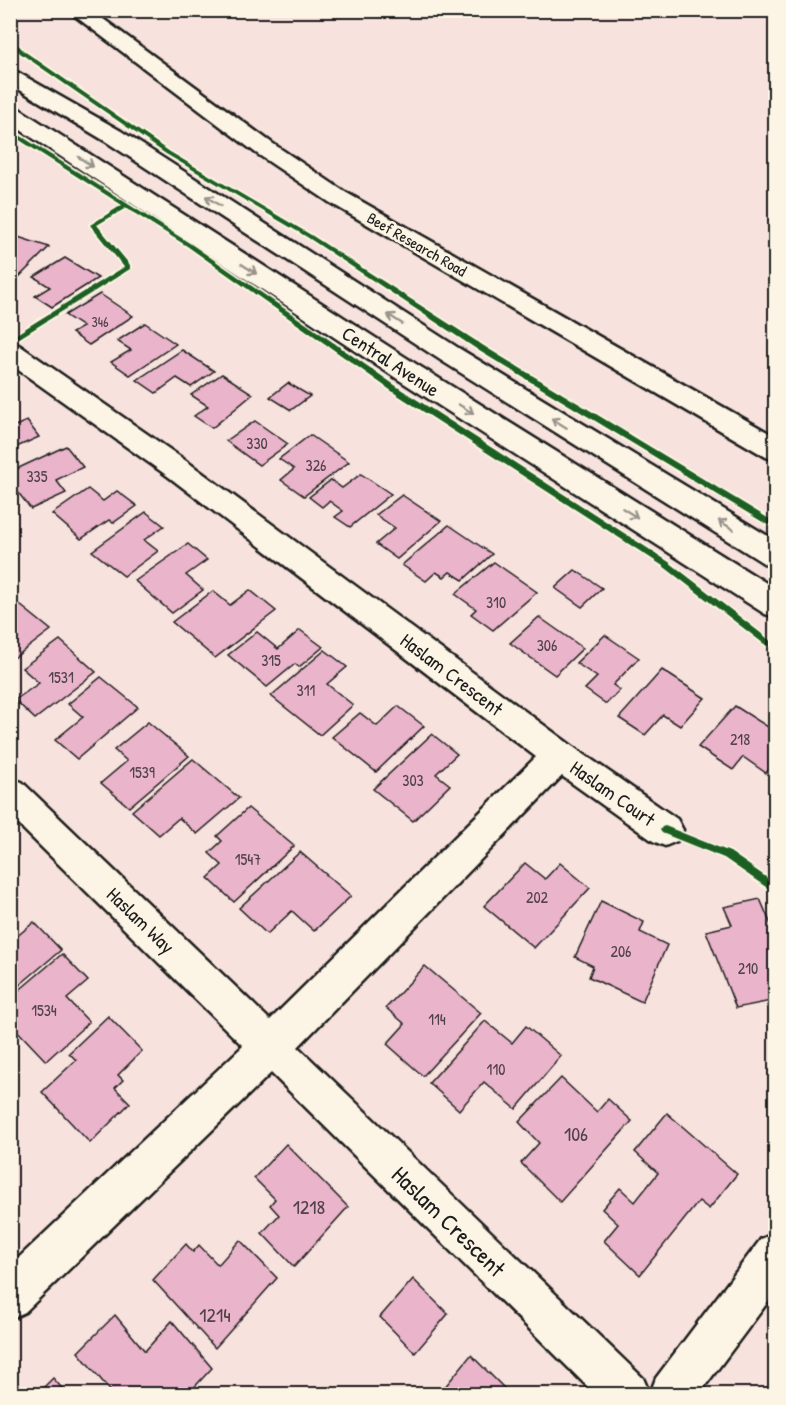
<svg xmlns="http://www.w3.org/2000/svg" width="786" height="1405" font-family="'Patrick Hand',sans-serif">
	<rect width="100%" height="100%" fill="#f7e2dd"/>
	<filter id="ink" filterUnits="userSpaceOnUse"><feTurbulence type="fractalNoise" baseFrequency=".0167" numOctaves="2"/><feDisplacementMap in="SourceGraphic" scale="12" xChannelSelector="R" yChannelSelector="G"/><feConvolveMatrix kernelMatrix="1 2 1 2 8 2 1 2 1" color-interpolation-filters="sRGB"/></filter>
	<g filter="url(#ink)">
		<g fill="#eab4cb" stroke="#1c1c1c" stroke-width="1.5">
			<polygon points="15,236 49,247 12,284 10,241"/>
			<polygon points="65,258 98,278 52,307 35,296 50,287 34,277"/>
			<polygon points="100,294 133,316 89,345 72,333 83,327 65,315"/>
			<polygon points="145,323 176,344 130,375 111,362 131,350 117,341"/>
			<polygon points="182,350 214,371 191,387 177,378 156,393 137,380"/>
			<polygon points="222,374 253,394 212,428 194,416 208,406 191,395"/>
			<polygon points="288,383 310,396 291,410 270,397"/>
			<polygon points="27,421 39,437 10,450 10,428"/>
			<polygon points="255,421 288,444 259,465 226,441"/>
			<polygon points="310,435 349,462 304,496 281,480 294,469 279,459"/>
			<polygon points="66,446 83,467 56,480 66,493 31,509 10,482 10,472"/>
			<polygon points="361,474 391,494 350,527 335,517 343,511 329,501 322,507 309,497 331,480 342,488"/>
			<polygon points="88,489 103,501 117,491 137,506 113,523 109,520 81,539 52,514"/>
			<polygon points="402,495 441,521 397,559 376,544 395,528 376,515"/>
			<polygon points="146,512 164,526 144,540 158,551 124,576 92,551"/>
			<polygon points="449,525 492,554 463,580 450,572 444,577 436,572 426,581 402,565"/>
			<polygon points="188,544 207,560 186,575 203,590 172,613 135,581"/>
			<polygon points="494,562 537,592 493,630 471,614 476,609 455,594"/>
			<polygon points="575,570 602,588 582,607 555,588"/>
			<polygon points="250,590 276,611 215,658 172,622 213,591 230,605"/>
			<polygon points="10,597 51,630 10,661"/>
			<polygon points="539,617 583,648 555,675 510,643"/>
			<polygon points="300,630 323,647 299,667 295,664 267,687 228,655 257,632 278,649"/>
			<polygon points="605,635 639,658 613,685 620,690 606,704 585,689 597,677 576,663"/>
			<polygon points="60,640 96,672 35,719 15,700 39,683 22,668"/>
			<polygon points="325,650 347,667 327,684 353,705 320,735 271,696"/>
			<polygon points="662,670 705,698 680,726 663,715 645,735 619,718"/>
			<polygon points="101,677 138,707 77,759 55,740 83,717 68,704"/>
			<polygon points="398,706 424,726 376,772 332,737 360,713 377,726"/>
			<polygon points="735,706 776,732 776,762 766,773 743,757 733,770 698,747"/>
			<polygon points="148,722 189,756 129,807 101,783 127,761 114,750"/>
			<polygon points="432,734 457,754 436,774 450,785 413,821 373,789"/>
			<polygon points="193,759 239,798 197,834 179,818 159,835 132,811"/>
			<polygon points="248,808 294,846 234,902 208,878 222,865 209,853 222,841 217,836"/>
			<polygon points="300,852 351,896 314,931 292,911 267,934 239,908"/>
			<polygon points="525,863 545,879 560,863 590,888 534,948 484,906"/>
			<polygon points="760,899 776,936 776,1000 736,1008 706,931 732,925 724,907"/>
			<polygon points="601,901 644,922 640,932 667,945 642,1002 589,977 593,966 575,957"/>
			<polygon points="34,922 61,950 10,993 10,934 15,938"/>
			<polygon points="62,954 88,981 67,999 89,1022 46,1061 10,1023 10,998"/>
			<polygon points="425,966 481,1013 423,1076 387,1044 405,1024 386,1008"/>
			<polygon points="108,1016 142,1051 118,1075 123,1080 115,1088 130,1103 90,1143 42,1092 76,1060 69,1053"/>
			<polygon points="485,1021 512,1043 526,1026 561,1056 516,1109 484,1082 459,1110 429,1083"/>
			<polygon points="561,1078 597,1112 608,1099 632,1121 560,1202 521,1163 539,1143 519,1122"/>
			<polygon points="667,1113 737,1174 709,1209 699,1201 640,1275 604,1241 618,1224 602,1209 620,1188 635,1202 658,1173 635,1152"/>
			<polygon points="286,1144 348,1207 294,1267 262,1233 279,1215 270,1205 275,1199 254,1178"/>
			<polygon points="240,1240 277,1278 215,1348 153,1280 186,1244 193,1252 199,1245 218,1265"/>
			<polygon points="413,1279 448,1314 415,1353 380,1317"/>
			<polygon points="115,1315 145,1351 172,1321 212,1368 188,1394 113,1394 78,1352"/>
			<polygon points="471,1355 510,1394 439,1394"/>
			<polygon points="53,1378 67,1394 37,1394"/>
		</g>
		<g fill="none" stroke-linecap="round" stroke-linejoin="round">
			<g stroke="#1c1c1c" stroke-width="5">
				<g id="minor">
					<polygon points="67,10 91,10 272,143 345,192 776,437 776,460 766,457 329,202 256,153"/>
					<polygon points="10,342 19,345 189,463 572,746 677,819 683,830 677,841 665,846 653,841 562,776 298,1047 643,1378 650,1394 656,1378 761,1239 776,1233 776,1291 699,1394 595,1394 271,1073 25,1312 10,1319 10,1266 243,1046 10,816 10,778 22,782 270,1020 536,757 169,477 10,364"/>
				</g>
			</g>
			<g stroke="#1c1c1c" stroke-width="5">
				<g id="major">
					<polygon points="10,68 121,131 460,349 776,541 776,567 765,564 442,361 105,141 10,84"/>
					<polygon points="10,106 18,108 416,364 776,589 776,617 765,614 396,378 10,123"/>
				</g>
			</g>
			<use href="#minor" fill="#fcf5e5" fill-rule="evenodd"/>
			<use href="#major" fill="#fcf5e5" fill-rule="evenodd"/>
			<g stroke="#fcf5e5" stroke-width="4">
				<g id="cycleway">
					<polygon points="10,36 24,51 170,152 311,235 487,348 776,523 776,530 481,352 307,237 166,154 20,53 10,42"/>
					<polygon points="10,129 191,244 402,390 669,562 776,645 776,653 663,566 396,394 187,246 126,208 97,225 130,265 130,269 10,344 10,338 124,267 90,225 122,205 10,134"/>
					<polygon points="665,826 730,852 776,884 776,894 724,858 662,833 660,830 662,827"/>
				</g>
			</g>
			<use href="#cycleway" fill="#1b5e20" fill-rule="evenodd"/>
		</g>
		<defs><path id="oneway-shaft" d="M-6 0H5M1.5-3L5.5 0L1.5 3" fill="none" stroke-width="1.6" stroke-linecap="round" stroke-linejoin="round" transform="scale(1.5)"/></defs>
		<g stroke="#97938b">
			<use href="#oneway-shaft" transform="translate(86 162) rotate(33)"/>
			<use href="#oneway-shaft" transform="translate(213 201) rotate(-147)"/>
			<use href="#oneway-shaft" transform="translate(249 269) rotate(33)"/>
			<use href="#oneway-shaft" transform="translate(395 319) rotate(-147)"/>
			<use href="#oneway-shaft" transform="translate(466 409) rotate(32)"/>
			<use href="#oneway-shaft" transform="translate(559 423) rotate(-148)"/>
			<use href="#oneway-shaft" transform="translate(630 513) rotate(32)"/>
			<use href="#oneway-shaft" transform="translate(726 525) rotate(-148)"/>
		</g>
	</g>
	<g text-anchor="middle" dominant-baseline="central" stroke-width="5" stroke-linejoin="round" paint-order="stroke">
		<g font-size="14" fill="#504248">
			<text x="100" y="321">346</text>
		</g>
		<g font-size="16" fill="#1c1c1c" stroke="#fcf5e5">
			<text transform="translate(417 244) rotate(30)">Beef Research Road</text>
		</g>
		<g font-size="16" fill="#504248">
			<text x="257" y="443">330</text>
			<text x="316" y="465">326</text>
			<text x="37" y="476">335</text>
			<text x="496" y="602">310</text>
			<text x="547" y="645">306</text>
			<text x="271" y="660">315</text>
			<text x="61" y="677">1531</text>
			<text x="306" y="690">311</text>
			<text x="740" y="739">218</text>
			<text x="142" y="772">1539</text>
			<text x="413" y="780">303</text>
			<text x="248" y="859">1547</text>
			<text x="537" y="897">202</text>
			<text x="621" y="951">206</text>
			<text x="748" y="968">210</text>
			<text x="44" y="1010">1534</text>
			<text x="437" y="1019">114</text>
			<text x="496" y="1069">110</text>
		</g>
		<g font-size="20" fill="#1c1c1c" stroke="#fcf5e5">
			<text transform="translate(391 361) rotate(33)">Central Avenue</text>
			<text transform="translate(452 674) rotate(37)">Haslam Crescent</text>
			<text transform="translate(613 793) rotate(35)">Haslam Court</text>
			<text transform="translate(141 920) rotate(44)">Haslam Way</text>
		</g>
		<g font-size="20" fill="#504248">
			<text x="576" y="1133">106</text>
			<text x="309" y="1206">1218</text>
			<text x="215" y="1314">1214</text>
		</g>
		<g font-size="24" fill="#1c1c1c" stroke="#fcf5e5">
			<text transform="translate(449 1221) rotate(44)">Haslam Crescent</text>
		</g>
	</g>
	<rect width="786" height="1405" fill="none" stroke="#fcf5e5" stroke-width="36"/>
	<rect x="18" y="18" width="750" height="1369" fill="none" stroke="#1c1c1c" stroke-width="2" filter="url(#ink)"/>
</svg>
